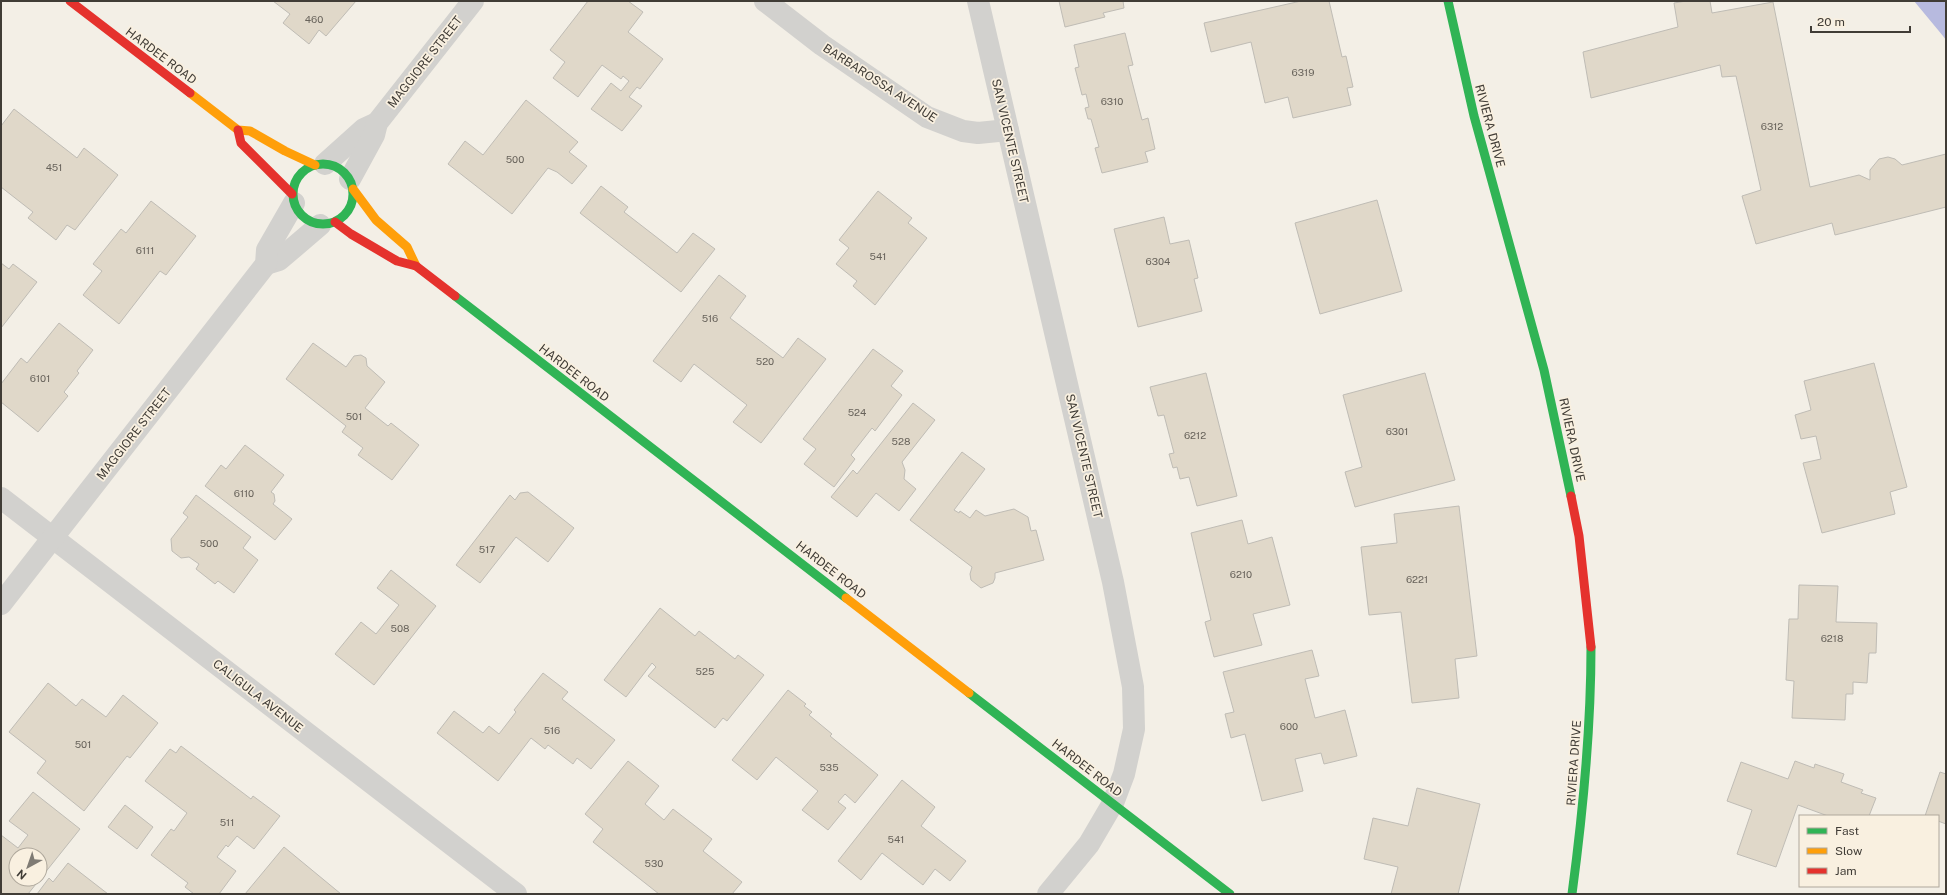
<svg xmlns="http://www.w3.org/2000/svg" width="1947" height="895" font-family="'Public Sans',sans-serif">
	<rect width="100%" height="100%" fill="#f3efe6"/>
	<polygon fill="#b7badf" points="1914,1 1946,1 1946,40 1943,36"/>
	<g fill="#e0d8c9" stroke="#bfbcb5" fill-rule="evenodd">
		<polygon points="273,1 356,1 326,36 319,30 309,44 283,23 290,14"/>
		<polygon points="588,1 628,1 643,12 628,32 663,59 640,89 637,87 629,97 642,106 622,131 591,109 611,83 621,91 629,81 623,76 621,79 602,65 578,97 553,78 565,62 550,50"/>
		<polygon points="1059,1 1123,1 1124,8 1103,13 1105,17 1065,27"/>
		<polygon points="1301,1 1329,1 1342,57 1346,56 1353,87 1347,88 1351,105 1293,118 1288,97 1265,103 1251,42 1211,52 1204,23"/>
		<polygon points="1686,1 1710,1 1712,13 1773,2 1810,187 1859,175 1870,180 1870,170 1879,159 1888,157 1895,159 1902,165 1946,154 1946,207 1835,235 1832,223 1756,244 1742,196 1761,190 1736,76 1722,77 1720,65 1591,98 1583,52 1678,27 1674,3"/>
		<polygon points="1125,33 1133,65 1128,66 1142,120 1148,118 1155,149 1145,152 1148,162 1102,173 1095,148 1099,147 1091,119 1088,119 1085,108 1089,107 1086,94 1082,95 1075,68 1079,67 1074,45"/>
		<polygon points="526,100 578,142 569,152 587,166 572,184 557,172 548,168 512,214 448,164 465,141 483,155"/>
		<polygon points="14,109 77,158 84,148 118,175 75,230 67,225 56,240 28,218 33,212 1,187 1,126"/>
		<polygon points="601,186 628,207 624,212 677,253 693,233 715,249 681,292 580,213"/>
		<polygon points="878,191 912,218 908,223 927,238 875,305 853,286 857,281 836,264 849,248 839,240"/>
		<polygon points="1377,200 1402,291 1320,314 1295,223"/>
		<polygon points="151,201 196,236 166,275 160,271 119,324 83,295 102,271 93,264 121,229 126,233"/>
		<polygon points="1164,217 1170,244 1189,240 1198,278 1194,279 1202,311 1138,327 1114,229"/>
		<polygon points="1,263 9,269 13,264 37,282 1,328"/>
		<polygon points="719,275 746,296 730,318 783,358 798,338 826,359 761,443 733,422 747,405 694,364 681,382 653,361"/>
		<polygon points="59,323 93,350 77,371 79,373 64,392 68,396 38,432 1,402 1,384 21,358 27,363"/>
		<polygon points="313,343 346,367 354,356 361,355 366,358 367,366 385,382 365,408 388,426 391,423 419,445 392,480 358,455 363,448 342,432 346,426 286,379"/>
		<polygon points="873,349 903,371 891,386 902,395 875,431 872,428 851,455 855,459 834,487 804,464 816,449 803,439"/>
		<polygon points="1874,363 1907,487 1890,492 1895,514 1822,533 1803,463 1821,459 1816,436 1801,439 1795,415 1811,410 1804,381"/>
		<polygon points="1206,373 1237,496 1197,506 1189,477 1180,479 1177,467 1173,468 1169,454 1174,453 1164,415 1158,416 1150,387"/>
		<polygon points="1425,373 1455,480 1355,507 1345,472 1362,467 1343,395"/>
		<polygon points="913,403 935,420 902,462 905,470 904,479 916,489 899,511 876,493 857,517 831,497 853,470 857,474"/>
		<polygon points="245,445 284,475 271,492 274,494 275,501 273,504 292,519 275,540 205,486 221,465 226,469"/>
		<polygon points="962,452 985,469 954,510 959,513 960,511 970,518 976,510 985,516 1014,509 1028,517 1031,531 1036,530 1044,560 995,573 995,578 993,583 981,588 971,580 970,574 972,567 910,520"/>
		<polygon points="528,492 574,528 548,562 516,537 480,583 456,565 510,495 515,500 520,493"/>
		<polygon points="196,495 251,537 243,548 258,560 234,593 218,581 215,584 196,569 199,564 189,557 181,558 172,551 171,539 188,517 183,513"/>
		<polygon points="1459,506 1477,656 1455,659 1459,698 1412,703 1401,612 1369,615 1361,547 1397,543 1394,514"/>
		<polygon points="1242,520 1248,544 1272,537 1290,605 1253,614 1262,645 1214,657 1205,622 1211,620 1191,533"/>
		<polygon points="391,570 436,606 374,685 335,654 361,622 376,634 399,605 377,588"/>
		<polygon points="1799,585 1838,586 1836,622 1877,623 1876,653 1869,653 1867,683 1853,682 1853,694 1846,694 1845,720 1792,718 1794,681 1786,680 1789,619 1798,619"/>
		<polygon points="660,608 695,636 699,631 735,659 738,655 764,675 727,721 723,718 715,728 648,676 656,667 652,663 626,697 604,680"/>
		<polygon points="1312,650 1319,676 1305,679 1315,718 1345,710 1357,756 1324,764 1321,753 1295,759 1303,791 1262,801 1245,734 1231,738 1225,714 1234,712 1223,672"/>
		<polygon points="543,673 568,692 562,699 615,740 591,769 577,758 573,764 548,745 545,749 531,738 498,781 437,733 454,711 483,733 489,726 499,734 516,712 514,710"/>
		<polygon points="48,683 76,706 82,699 106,717 123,695 158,723 130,758 127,756 84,811 37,773 46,761 9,732"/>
		<polygon points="788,690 806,704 804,706 812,712 809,715 832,734 830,736 878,775 855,803 845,794 838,802 846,808 828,830 802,810 818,791 776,757 757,780 732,760"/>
		<polygon points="181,746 251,799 253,796 280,816 254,849 237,836 228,847 226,845 217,857 236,871 219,894 194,894 185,887 188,883 151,855 171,829 174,831 187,813 145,781 170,749 176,753"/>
		<polygon points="628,761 659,786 645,804 664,820 673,809 712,839 703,851 742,882 732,894 659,894 593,842 603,829 585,814"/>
		<polygon points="1795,761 1814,768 1815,764 1844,774 1841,782 1863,790 1861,793 1876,798 1869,816 1828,816 1798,805 1776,867 1737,854 1752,810 1727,801 1741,762 1788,779"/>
		<polygon points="1940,772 1946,774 1946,824 1938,821 1938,816 1925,816"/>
		<polygon points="902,780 935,807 921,826 966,861 950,881 935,869 923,885 882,853 861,880 838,861"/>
		<polygon points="1417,788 1480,804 1458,894 1391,894 1398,867 1364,859 1373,818 1408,826"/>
		<path d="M33,792L80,829L28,894H1V835L18,848L28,835L9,821ZM16,855H40V879H16Z"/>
		<polygon points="125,805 153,827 137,849 108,827"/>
		<polygon points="284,847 341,894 245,894"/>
		<polygon points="68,863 108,894 37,894 49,878 53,882"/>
	</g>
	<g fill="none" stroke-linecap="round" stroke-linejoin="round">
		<g stroke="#d2d1ce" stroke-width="22">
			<polyline points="765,1 822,45 927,117 963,131 978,133 1008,130"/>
			<polyline points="978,1 1113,582 1133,687 1134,729 1124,774 1113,803 1089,844 1048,894"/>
			<polyline points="325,164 364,129 377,123"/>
			<polyline points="350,179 374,135 377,123 473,1"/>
			<polyline points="266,264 279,260 320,225"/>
			<polyline points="1,498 516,894"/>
			<polyline points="1,604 266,264 267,250 294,203"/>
		</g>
		<g stroke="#30b455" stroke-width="9">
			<polyline points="1448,1 1474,116 1544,370 1571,496"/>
			<circle cx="323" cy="194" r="30"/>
			<polyline points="455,296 846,598"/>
			<polyline points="969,693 1230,894"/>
			<path d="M1572,894C1583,812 1591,730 1591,647"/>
		</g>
		<g stroke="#ff9f0a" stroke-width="9">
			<polyline points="190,93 238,130 250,131 285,151 315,165"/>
			<polyline points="353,189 376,220 407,247 416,266"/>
			<polyline points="846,598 969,693"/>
		</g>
		<g stroke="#e5322d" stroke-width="9">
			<polyline points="70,1 190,93"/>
			<polyline points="238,130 241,143 292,194"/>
			<polyline points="335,222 351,234 397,261 416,266 455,296"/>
			<polyline points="1571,496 1579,536 1591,647"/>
		</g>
	</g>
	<g text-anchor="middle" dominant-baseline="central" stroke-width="3.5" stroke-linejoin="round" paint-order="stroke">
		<g font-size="10" fill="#68635b">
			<text x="314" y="19">460</text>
			<text x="1303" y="72">6319</text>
			<text x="1112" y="101">6310</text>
			<text x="1772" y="126">6312</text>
			<text x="515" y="159">500</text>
			<text x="54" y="167">451</text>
			<text x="145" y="250">6111</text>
			<text x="878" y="256">541</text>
			<text x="1158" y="261">6304</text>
			<text x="710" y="318">516</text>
			<text x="765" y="361">520</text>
			<text x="40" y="378">6101</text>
			<text x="857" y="412">524</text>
			<text x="354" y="416">501</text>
			<text x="1397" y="431">6301</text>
			<text x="1195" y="435">6212</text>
			<text x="901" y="441">528</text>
			<text x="244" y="493">6110</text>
			<text x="209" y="543">500</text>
			<text x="487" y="549">517</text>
			<text x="1241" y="574">6210</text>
			<text x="1417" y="579">6221</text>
			<text x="400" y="628">508</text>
			<text x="1832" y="638">6218</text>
			<text x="705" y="671">525</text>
			<text x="1289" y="726">600</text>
			<text x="552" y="730">516</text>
			<text x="83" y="744">501</text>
			<text x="829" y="767">535</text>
			<text x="227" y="822">511</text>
			<text x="896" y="839">541</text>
			<text x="654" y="863">530</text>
		</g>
		<g font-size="12" fill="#403c36" stroke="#f9f0e0">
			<text transform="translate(161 56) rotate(37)">HARDEE ROAD</text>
			<text transform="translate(425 62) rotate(-52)">MAGGIORE STREET</text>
			<text transform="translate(880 83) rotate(33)">BARBAROSSA AVENUE</text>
			<text transform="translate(1490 126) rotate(75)">RIVIERA DRIVE</text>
			<text transform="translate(1010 141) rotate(77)">SAN VICENTE STREET</text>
			<text transform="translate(574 373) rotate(38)">HARDEE ROAD</text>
			<text transform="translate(134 434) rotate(-52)">MAGGIORE STREET</text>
			<text transform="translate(1572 440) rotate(78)">RIVIERA DRIVE</text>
			<text transform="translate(1084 456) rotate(77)">SAN VICENTE STREET</text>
			<text transform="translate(831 570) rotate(38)">HARDEE ROAD</text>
			<text transform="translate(258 696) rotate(38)">CALIGULA AVENUE</text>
			<text transform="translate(1574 763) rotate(-86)">RIVIERA DRIVE</text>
			<text transform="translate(1087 768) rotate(38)">HARDEE ROAD</text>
		</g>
	</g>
	<rect width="1947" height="895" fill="none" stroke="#403c36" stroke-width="4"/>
	<rect x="1799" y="815" width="140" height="72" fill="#f9f0e0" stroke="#afa89c"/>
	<rect x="1807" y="828" width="20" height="6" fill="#30b455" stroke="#afa89c"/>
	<text x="1835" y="835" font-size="12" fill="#403c36">Fast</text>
	<rect x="1807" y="848" width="20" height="6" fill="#ff9f0a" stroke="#afa89c"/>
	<text x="1835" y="855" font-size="12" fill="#403c36">Slow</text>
	<rect x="1807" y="868" width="20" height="6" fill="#e5322d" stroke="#afa89c"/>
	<text x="1835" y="875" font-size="12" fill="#403c36">Jam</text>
	<g transform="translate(28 867) rotate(220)"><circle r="19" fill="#f9f0e0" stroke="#afa89c"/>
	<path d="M0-3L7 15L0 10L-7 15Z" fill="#7f7b74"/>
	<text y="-6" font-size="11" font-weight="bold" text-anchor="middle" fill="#403c36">N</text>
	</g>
	<path d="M1811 26v6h99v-6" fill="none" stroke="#403c36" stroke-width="2"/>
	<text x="1817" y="26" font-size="12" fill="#403c36" stroke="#f9f0e0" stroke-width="3" paint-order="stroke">20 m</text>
</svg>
